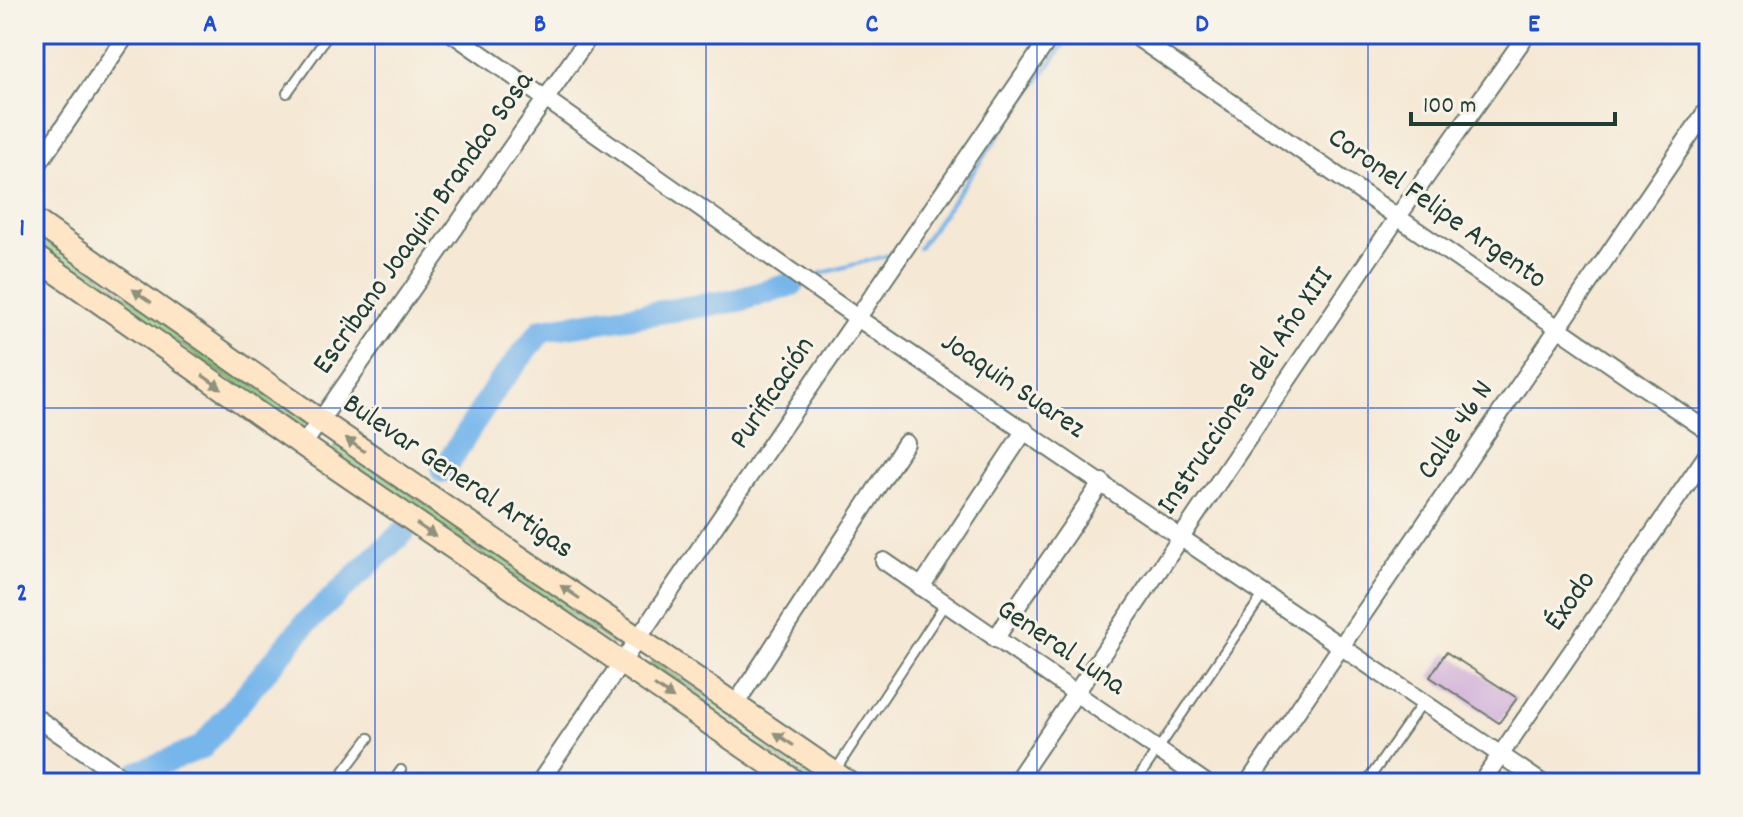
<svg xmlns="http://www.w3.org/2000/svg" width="1743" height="817" font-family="Dekko,sans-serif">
	<rect width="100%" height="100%" fill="#f7f3e8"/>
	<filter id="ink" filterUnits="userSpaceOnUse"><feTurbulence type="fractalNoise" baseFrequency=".0125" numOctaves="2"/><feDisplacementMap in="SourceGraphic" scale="16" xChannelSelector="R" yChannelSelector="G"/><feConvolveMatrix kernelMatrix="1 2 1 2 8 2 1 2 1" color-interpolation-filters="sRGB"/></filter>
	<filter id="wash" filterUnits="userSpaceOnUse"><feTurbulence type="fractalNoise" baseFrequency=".006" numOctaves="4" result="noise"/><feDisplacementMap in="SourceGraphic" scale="32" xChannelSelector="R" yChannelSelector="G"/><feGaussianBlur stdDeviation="1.8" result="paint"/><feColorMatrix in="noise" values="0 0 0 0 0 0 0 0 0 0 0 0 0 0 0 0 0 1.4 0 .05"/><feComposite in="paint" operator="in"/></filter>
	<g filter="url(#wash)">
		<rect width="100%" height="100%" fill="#f5e8d4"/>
		<g fill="#8ec87c" stroke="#568258" stroke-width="2">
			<polygon points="34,229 306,422 303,426 298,427 34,243"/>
			<polygon points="336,443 624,640 621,644 616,646 333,452"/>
			<polygon points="653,660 837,783 814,783 652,672 649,666"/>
		</g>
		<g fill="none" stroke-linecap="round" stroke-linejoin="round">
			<g stroke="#77b6eb" stroke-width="4">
				<polyline points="919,248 1071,34"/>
				<polyline points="819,274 893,254"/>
			</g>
			<g stroke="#77b6eb" stroke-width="24">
				<polyline points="443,471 497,386 542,330 739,300 792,284"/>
				<polyline points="138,773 202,747 305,624 404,531"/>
			</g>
		</g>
		<g id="blocks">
			<polygon fill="#d1b2da" points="1446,652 1517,698 1499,723 1430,677"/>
		</g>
	</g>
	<g filter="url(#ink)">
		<use href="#blocks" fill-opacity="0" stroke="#6a796c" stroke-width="2"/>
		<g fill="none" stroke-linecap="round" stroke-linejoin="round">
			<g stroke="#6a796c" stroke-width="12">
				<g id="lane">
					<polyline points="287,93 329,34"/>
					<polyline points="835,771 945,604"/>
					<polyline points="335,783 369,738"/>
					<polyline points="392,783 401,770"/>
					<polyline points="1135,783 1265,592"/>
					<polyline points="1366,783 1423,702"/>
				</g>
			</g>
			<g stroke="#6a796c" stroke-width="20">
				<g id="street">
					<polyline points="453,34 859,319 1542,783"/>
					<polyline points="1132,34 1709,432"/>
					<polyline points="34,170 127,34"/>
					<polyline points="303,445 591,34"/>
					<polyline points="884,561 1206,783"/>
					<polyline points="921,587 1025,430"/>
					<polyline points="995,639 1102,482"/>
					<polyline points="735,705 906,443"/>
					<polyline points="34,716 130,783"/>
					<polyline points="539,783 1052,34"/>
					<polyline points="1015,783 1397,218 1527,34"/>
					<polyline points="1248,783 1709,107"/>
					<polyline points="1481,783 1709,452"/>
				</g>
			</g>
			<g stroke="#6a796c" stroke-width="26">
				<g id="secondary">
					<polyline points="34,220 320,421 849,783"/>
					<polyline points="34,256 303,445 797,783"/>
				</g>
			</g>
			<use href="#lane" stroke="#fff" stroke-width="8"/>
			<use href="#street" stroke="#fff" stroke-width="16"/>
			<use href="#secondary" stroke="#fee5c5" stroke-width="22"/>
		</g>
		<defs><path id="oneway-solid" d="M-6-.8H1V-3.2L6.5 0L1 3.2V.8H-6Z" transform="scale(2)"/></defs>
		<g fill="#8e917c">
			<use href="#oneway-solid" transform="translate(142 296) rotate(-145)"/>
			<use href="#oneway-solid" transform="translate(212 382) rotate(35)"/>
			<use href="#oneway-solid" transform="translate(355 445) rotate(-146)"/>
			<use href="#oneway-solid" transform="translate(426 530) rotate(34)"/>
			<use href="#oneway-solid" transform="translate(570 592) rotate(-146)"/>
			<use href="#oneway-solid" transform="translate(664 692) rotate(34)"/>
			<use href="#oneway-solid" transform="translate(784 739) rotate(-146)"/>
		</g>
	</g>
	<path fill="none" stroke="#1d4ed8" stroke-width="2" stroke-opacity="0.55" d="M375,34V783M706,34V783M1037,34V783M1368,34V783M34,408H1709"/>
	<g text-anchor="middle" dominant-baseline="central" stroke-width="6" stroke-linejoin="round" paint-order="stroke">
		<g font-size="30" fill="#1f3d34" stroke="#f7f3e8">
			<text transform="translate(1436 210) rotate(35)">Coronel Felipe Argento</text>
			<text transform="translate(425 224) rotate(-55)">Escribano Joaquin Brandao Sosa</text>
			<text transform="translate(1012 387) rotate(34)">Joaquin Suarez</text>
			<text transform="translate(1247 392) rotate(-56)">Instrucciones del Año XIII</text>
			<text transform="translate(774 394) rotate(-56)">Purificación</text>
			<text transform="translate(1457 431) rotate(-56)">Calle 46 N</text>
			<text transform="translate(457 478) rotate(34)">Bulevar General Artigas</text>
			<text transform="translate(1572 602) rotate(-55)">Éxodo</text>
			<text transform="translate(1060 649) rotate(34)">General Luna</text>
		</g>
	</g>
	<rect width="1743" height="817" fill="none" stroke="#f7f3e8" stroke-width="88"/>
	<path d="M1411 112v12h204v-12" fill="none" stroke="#1f3d34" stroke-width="4"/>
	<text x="1423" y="112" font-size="24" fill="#1f3d34" stroke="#f7f3e8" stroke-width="6" paint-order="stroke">100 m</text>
	<rect x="44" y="44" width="1655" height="729" fill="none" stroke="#1d4ed8" stroke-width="3"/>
	<g font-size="26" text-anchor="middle" font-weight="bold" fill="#1d4ed8">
		<text x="210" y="31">A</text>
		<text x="540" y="31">B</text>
		<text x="872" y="31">C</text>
		<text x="1202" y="31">D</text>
		<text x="1534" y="31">E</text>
		<text x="22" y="235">1</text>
		<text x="22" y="600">2</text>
	</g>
</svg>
